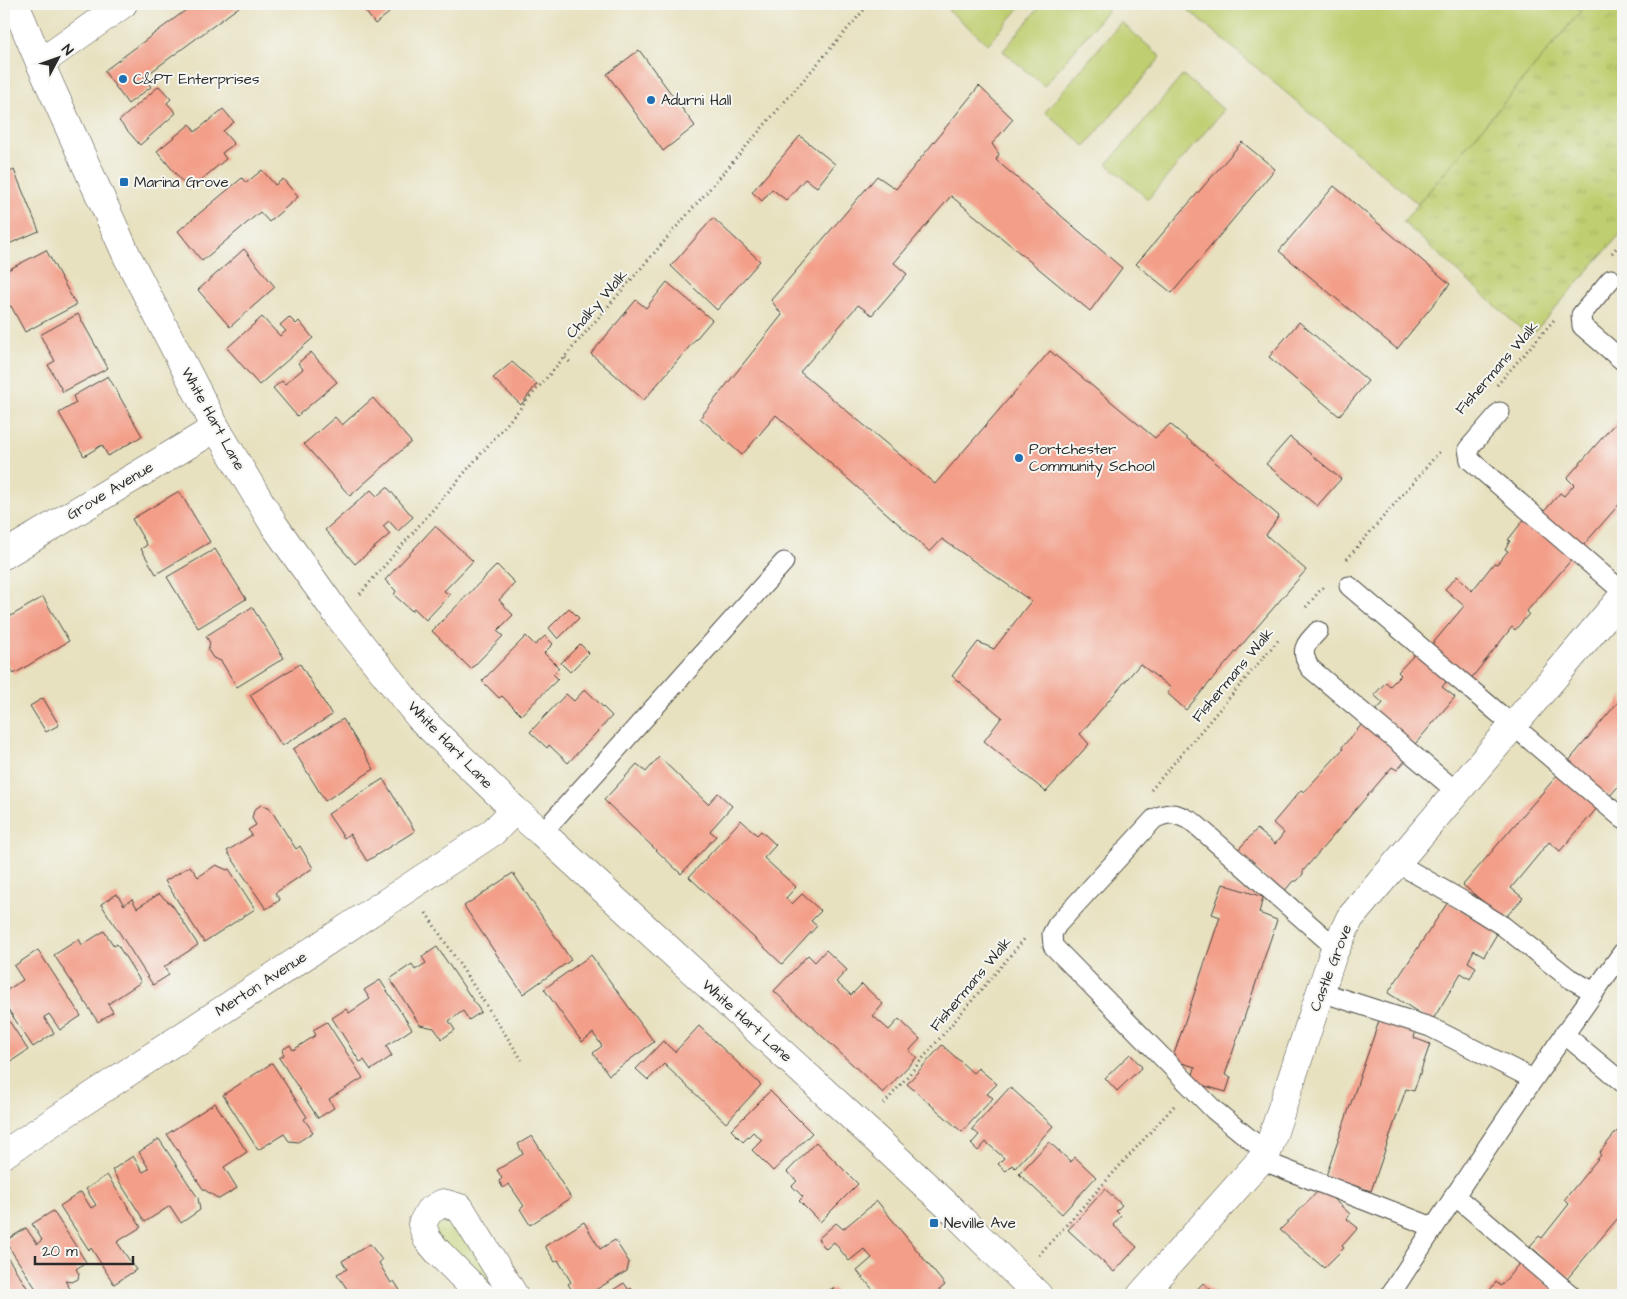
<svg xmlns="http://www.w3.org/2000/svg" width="1627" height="1299" font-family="'Architects Daughter',sans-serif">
	<defs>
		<pattern id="grass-tufts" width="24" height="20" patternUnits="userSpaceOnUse" patternTransform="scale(1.25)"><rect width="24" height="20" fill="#bfce70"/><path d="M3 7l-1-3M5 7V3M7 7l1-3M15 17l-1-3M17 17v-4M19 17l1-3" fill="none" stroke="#a4b161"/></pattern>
	</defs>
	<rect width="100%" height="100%" fill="#f6f6f2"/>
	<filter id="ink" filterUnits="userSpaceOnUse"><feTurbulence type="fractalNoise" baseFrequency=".02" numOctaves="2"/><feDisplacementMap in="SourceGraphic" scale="10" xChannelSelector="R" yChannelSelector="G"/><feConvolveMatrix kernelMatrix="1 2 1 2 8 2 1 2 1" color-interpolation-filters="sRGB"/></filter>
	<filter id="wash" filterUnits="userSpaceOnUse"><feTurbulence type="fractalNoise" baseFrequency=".0096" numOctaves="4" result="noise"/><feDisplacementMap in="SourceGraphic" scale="20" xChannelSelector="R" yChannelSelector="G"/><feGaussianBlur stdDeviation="1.12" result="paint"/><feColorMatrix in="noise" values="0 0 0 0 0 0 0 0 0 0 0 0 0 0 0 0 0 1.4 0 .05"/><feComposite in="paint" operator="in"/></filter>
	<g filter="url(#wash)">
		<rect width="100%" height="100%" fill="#e7e1bf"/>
		<g fill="url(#grass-tufts)" stroke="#757c4e">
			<polygon points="1573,4 1623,4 1623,231 1530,337 1403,222 1581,11"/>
			<polygon points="448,1213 507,1295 491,1295 435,1239 434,1220"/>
		</g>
		<g fill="#bfce70" stroke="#757c4e">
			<polygon points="953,4 1023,4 988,44 948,10"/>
			<polygon points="1042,4 1113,4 1044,86 1003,51"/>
			<polygon points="1181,4 1573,4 1581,11 1418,204"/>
			<polygon points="1121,22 1161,57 1085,146 1045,112"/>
			<polygon points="1183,75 1224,110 1148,199 1107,164"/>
		</g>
		<g id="blocks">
			<g fill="#f39e88">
				<polygon points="194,4 243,4 144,77 151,87 128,104 104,71"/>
				<polygon points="360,4 392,4 389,13 375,24"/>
				<polygon points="639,50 695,126 663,151 607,74"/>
				<polygon points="159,86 171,99 167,103 176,113 140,145 119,121"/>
				<polygon points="979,86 1013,119 992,144 999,154 996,160 1122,268 1090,311 951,196 894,263 907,274 872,315 858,305 800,372 935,484 1050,351 1155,438 1170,424 1279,516 1266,535 1306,570 1186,710 1167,693 1171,688 1140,664 1080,734 1089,744 1046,792 984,741 1002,717 952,676 978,642 994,649 1031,601 942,539 930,552 776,415 742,455 700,418 782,315 771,300 877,176 896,189"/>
				<polygon points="223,109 234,122 223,131 234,144 222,153 226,159 189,190 157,151 190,124 195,132"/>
				<polygon points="800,136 835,164 817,187 805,179 786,200 772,189 762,201 752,192"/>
				<polygon points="1242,142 1275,169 1172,293 1136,264"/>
				<polygon points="14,170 39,231 4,246 4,175"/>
				<polygon points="262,170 275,185 283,179 298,197 269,222 260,212 202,261 178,231 242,178 246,183"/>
				<polygon points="1334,186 1450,284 1397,349 1279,251"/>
				<polygon points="713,218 760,261 717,310 671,266"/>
				<polygon points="244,249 275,287 230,327 198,290"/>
				<polygon points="46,250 76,305 25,332 11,306 6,308 4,304 4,272"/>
				<polygon points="667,282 712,320 644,400 591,354 636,300 646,308"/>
				<polygon points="78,314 108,368 63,392 48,365 55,361 40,335"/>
				<polygon points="262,317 280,336 286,331 280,325 289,317 296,324 299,321 313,338 259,385 227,348"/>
				<polygon points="1299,322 1368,381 1339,416 1269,357"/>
				<polygon points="311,352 337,382 297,416 273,388 282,381 285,384 303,369 298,363"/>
				<polygon points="512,362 537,384 521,405 493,378"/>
				<polygon points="108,376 142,436 108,456 102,445 84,456 59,413 76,403 73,396"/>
				<polygon points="373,398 411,442 350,496 304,444 335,417 342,425"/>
				<polygon points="1623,414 1623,500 1580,549 1541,515 1560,493 1564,496 1574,485 1567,478"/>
				<polygon points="1290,437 1341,479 1317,506 1266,464"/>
				<polygon points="387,487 413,517 398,531 389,521 383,526 390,534 355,564 325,530 371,490 377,496"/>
				<polygon points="179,491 210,542 156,574 141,549 147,545 132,519"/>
				<polygon points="1525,518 1573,558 1527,611 1529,614 1515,630 1512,627 1466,685 1429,648 1464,606 1445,589 1457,576 1472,591 1494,563 1497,564 1508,551 1505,549 1510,541 1508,540"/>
				<polygon points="435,526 473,561 444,591 450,595 426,620 414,608 412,611 394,595 396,591 385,580"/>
				<polygon points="215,549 246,599 198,628 167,577"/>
				<polygon points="497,565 515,583 499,600 513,615 497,631 503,636 471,669 432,631"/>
				<polygon points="43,597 69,641 14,674 4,657 4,620"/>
				<polygon points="252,607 284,658 237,687 221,661 213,658 208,650 210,643 206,636"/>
				<polygon points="569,608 579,618 558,639 549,628"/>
				<polygon points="526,636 535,645 545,636 553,644 544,653 559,668 553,674 558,679 521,715 502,696 499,698 482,681"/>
				<polygon points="580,644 589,653 570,672 561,663"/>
				<polygon points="1416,653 1447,681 1442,687 1455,697 1410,750 1372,715 1383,703 1374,695 1386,682 1390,686 1401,675 1398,672"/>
				<polygon points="300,664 332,715 282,746 250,695"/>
				<polygon points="585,689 612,716 568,763 549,745 547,748 530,732 566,694 574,701"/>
				<polygon points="1623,696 1623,781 1609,797 1567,763"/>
				<polygon points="43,698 59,725 46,732 30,706"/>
				<polygon points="343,719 374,769 325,801 293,749"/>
				<polygon points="1364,722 1407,759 1397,770 1392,767 1303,871 1303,874 1297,881 1293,881 1282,894 1237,851 1257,829 1275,844 1284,833 1273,823 1301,790 1304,792 1343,749 1342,747"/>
				<polygon points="659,757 708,804 718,793 732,806 710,831 716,836 681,874 604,800 637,764 646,772"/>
				<polygon points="1561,771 1599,806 1560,851 1549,842 1511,888 1523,898 1504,919 1463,885"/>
				<polygon points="383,779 415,831 367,861 350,834 344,838 328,814"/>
				<polygon points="261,805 269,807 296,849 300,846 313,868 275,893 280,900 266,909 227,851 252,835 248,830 256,825 252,818 254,810"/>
				<polygon points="741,820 757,835 761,831 776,845 764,858 796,887 786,898 792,904 802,894 821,911 811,921 817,926 782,964 689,877"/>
				<polygon points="216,865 227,870 229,869 255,909 204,942 165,881 190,866 198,877"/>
				<polygon points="513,873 571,960 523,994 464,906"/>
				<polygon points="1223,884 1263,897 1259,913 1277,920 1225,1075 1231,1077 1226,1092 1191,1082 1195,1067 1172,1060 1220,917 1212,914"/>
				<polygon points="117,894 124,905 132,899 137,908 159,894 173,906 198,945 164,967 169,975 153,985 101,904"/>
				<polygon points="1448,902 1498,932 1484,956 1474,950 1468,962 1476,967 1470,979 1461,973 1432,1021 1388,993"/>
				<polygon points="104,931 114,946 117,944 141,982 108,1004 113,1012 98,1022 54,955 79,939 82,945"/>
				<polygon points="437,947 481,1012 469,1020 463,1011 449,1021 455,1030 442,1039 434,1028 420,1025 390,979 412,964 415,970 426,963 422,957"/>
				<polygon points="38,950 81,1016 60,1030 49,1014 46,1016 44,1017 54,1033 33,1047 4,1003 4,992 23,980 14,966"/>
				<polygon points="826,950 847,970 836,982 851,995 862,984 883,1004 873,1016 889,1030 899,1019 920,1039 909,1051 917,1057 883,1093 774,991 808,955 815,962"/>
				<polygon points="591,955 654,1042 609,1075 593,1053 602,1046 593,1033 582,1042 544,989"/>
				<polygon points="380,980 412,1029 386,1046 392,1056 371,1070 364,1060 360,1062 332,1018 346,1009 349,1013 370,999 364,990"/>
				<polygon points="4,1013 28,1050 7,1064 4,1059"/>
				<polygon points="1380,1018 1416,1030 1414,1038 1430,1044 1414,1091 1406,1089 1371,1191 1326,1176"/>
				<polygon points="327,1022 363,1078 329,1099 334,1108 318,1118 279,1058 284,1055 282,1050 290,1045 293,1050 316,1035 313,1030"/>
				<polygon points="699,1026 761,1085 726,1123 664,1064 648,1080 636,1069 663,1041 675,1052"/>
				<polygon points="942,1045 973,1073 978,1068 997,1084 987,1094 993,1098 962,1132 907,1084"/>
				<polygon points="1130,1054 1142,1067 1117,1091 1105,1078"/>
				<polygon points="272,1063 307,1117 304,1119 313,1132 298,1142 289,1141 284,1134 258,1150 223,1095"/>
				<polygon points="1010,1087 1053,1126 1015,1168 1012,1165 1006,1171 998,1164 1004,1158 986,1142 978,1151 971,1144 979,1135 972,1129"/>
				<polygon points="770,1091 812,1133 773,1171 752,1150 762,1140 753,1132 743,1142 731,1130"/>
				<polygon points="215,1103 247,1152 224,1167 237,1188 219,1199 203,1189 167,1134"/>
				<polygon points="1623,1130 1623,1212 1567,1279 1530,1246 1539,1236 1542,1238 1569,1204 1564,1200 1601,1155 1599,1153 1617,1131 1621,1133"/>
				<polygon points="532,1136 571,1198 530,1225 520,1209 524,1206 509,1184 503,1188 499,1181 502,1178 497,1170 523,1154 518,1144"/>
				<polygon points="159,1139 198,1198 200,1210 181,1223 170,1206 145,1222 112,1170 133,1156 143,1172 149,1169 139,1152"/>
				<polygon points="816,1142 858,1184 820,1222 799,1201 803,1197 792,1186 797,1181 787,1172"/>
				<polygon points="1049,1142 1071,1162 1075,1157 1096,1177 1062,1214 1019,1174"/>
				<polygon points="107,1175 141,1227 117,1242 136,1270 114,1284 91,1248 89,1250 60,1206 81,1192 91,1208 96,1205 86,1189"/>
				<polygon points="1321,1188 1350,1214 1347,1219 1358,1228 1342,1246 1344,1248 1324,1268 1280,1230"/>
				<polygon points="1105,1189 1122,1205 1116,1211 1121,1216 1113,1225 1137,1247 1114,1272 1068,1230"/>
				<polygon points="877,1201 945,1285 933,1295 871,1295 875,1292 857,1271 872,1258 864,1249 849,1261 834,1242 826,1249 818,1239 836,1223 843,1229"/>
				<polygon points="53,1211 86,1262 76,1269 79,1274 78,1279 72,1282 65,1281 71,1290 63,1295 40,1295 5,1241 26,1228 37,1244 42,1240 32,1224"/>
				<polygon points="584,1222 600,1249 615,1240 629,1262 627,1271 587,1295 575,1295 568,1284 571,1282 558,1260 555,1262 545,1246"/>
				<polygon points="370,1244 382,1260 379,1263 391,1283 394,1281 403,1295 351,1295 337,1274 347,1269 342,1261"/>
				<polygon points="4,1252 32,1295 4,1295"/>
				<polygon points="1521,1261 1556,1291 1553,1295 1489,1295 1487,1294 1496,1282 1501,1286"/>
				<polygon points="624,1283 629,1290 631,1288 636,1295 605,1295"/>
				<polygon points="1203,1283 1217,1295 1192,1295"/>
				<polygon points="833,1288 838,1295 822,1295"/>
			</g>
		</g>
	</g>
	<g filter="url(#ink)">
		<use href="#blocks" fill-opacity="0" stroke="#474641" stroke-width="1"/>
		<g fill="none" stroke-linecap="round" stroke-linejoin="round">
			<g stroke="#474641" stroke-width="21">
				<g id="service">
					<polyline points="1611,279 1581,315 1582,326 1623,361"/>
					<polyline points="1500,412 1468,449 1470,460 1623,592"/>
					<polyline points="1349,586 1623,819"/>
					<path d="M1318,631C1305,645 1299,650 1310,668L1457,792"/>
					<polyline points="542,833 784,562"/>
					<polyline points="1397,863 1463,901 1503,926 1569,978 1594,992"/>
					<polyline points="1321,992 1430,1027 1533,1079"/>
					<polyline points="1564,1034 1623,1083"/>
					<path d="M1267,1153L1214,1110L1053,946L1052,934L1057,925L1154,819C1170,810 1178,814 1193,822L1336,948"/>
					<polyline points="1261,1160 1433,1227"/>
					<polyline points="1454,1195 1571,1295"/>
					<path d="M1390,1295C1465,1179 1542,1064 1623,952"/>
				</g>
			</g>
			<g stroke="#474641" stroke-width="29">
				<g id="minor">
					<polyline points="40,63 123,4"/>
					<polyline points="4,555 216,428"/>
					<polyline points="4,1154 493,832 515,810"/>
					<polyline points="481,1295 439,1253 427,1239 422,1224 429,1211 443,1203 460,1208 514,1295"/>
					<polyline points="1141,1295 1267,1153 1333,954 1350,918 1623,596"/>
				</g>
			</g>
			<g stroke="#474641" stroke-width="29">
				<polyline id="tertiary" points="15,4 40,63 127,256 216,428 274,525 340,618 420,718 515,810 542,833 864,1128 948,1206 1038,1295"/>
			</g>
			<g stroke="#474641" stroke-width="3" stroke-dasharray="1 4" stroke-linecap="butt">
				<polyline points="1612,253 1623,240"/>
				<polyline points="565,358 572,364"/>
				<polyline points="1497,385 1554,320"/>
				<polyline points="1347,559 1441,450"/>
				<polyline points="360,594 869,4"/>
				<polyline points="1306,607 1323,587"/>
				<polyline points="1151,790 1280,638"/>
				<polyline points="426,913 522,1060"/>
				<polyline points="884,1104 1026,937"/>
				<polyline points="1039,1255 1174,1106"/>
			</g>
			<use href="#service" stroke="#fff" stroke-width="19"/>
			<use href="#minor" stroke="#fff" stroke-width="28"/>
			<use href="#tertiary" stroke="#fff" stroke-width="28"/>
		</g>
	</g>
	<g fill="#1f6fb2" stroke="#f6f6f2" stroke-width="2">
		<circle cx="123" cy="79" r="5"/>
		<circle cx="651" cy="100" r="5"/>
		<rect x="119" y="177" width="10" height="10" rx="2.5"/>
		<circle cx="1019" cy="458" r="5"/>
		<rect x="929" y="1218" width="10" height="10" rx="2.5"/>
	</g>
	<g text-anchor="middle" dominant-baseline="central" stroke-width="4" stroke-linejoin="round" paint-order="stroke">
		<g font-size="15" fill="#2b2b2b" stroke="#f6f6f2" text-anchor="start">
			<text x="133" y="79">C&amp;PT Enterprises</text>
			<text x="661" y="100">Adurni Hall</text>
			<text x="134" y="182">Marina Grove</text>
			<text x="1029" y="449">Portchester<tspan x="1029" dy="17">Community School</tspan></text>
			<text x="944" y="1223">Neville Ave</text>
		</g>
		<g font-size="15" fill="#2b2b2b" stroke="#f6f6f2">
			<text transform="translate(597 304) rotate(-49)">Chalky Walk</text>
			<text transform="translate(1497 368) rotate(-49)">Fishermans Walk</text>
			<text transform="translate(213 419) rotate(61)">White Hart Lane</text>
			<text transform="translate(110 491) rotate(-31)">Grove Avenue</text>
			<text transform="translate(1233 675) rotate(-50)">Fishermans Walk</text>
			<text transform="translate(450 745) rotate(46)">White Hart Lane</text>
			<text transform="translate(1331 968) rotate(-69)">Castle Grove</text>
			<text transform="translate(261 984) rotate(-33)">Merton Avenue</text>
			<text transform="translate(971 984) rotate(-50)">Fishermans Walk</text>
			<text transform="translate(747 1021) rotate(42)">White Hart Lane</text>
		</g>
	</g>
	<rect width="1627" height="1299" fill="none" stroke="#f6f6f2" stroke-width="20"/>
	<g transform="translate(58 58) rotate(49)" stroke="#f6f6f2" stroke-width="4" paint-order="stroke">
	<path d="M0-4L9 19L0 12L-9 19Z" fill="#2b2b2b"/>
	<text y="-8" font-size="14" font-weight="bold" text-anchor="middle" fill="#2b2b2b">N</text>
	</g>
	<path d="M35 1256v8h98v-8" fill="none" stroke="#2b2b2b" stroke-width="2.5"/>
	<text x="42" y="1256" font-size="15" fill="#2b2b2b" stroke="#f6f6f2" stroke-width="4" paint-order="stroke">20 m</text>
</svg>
